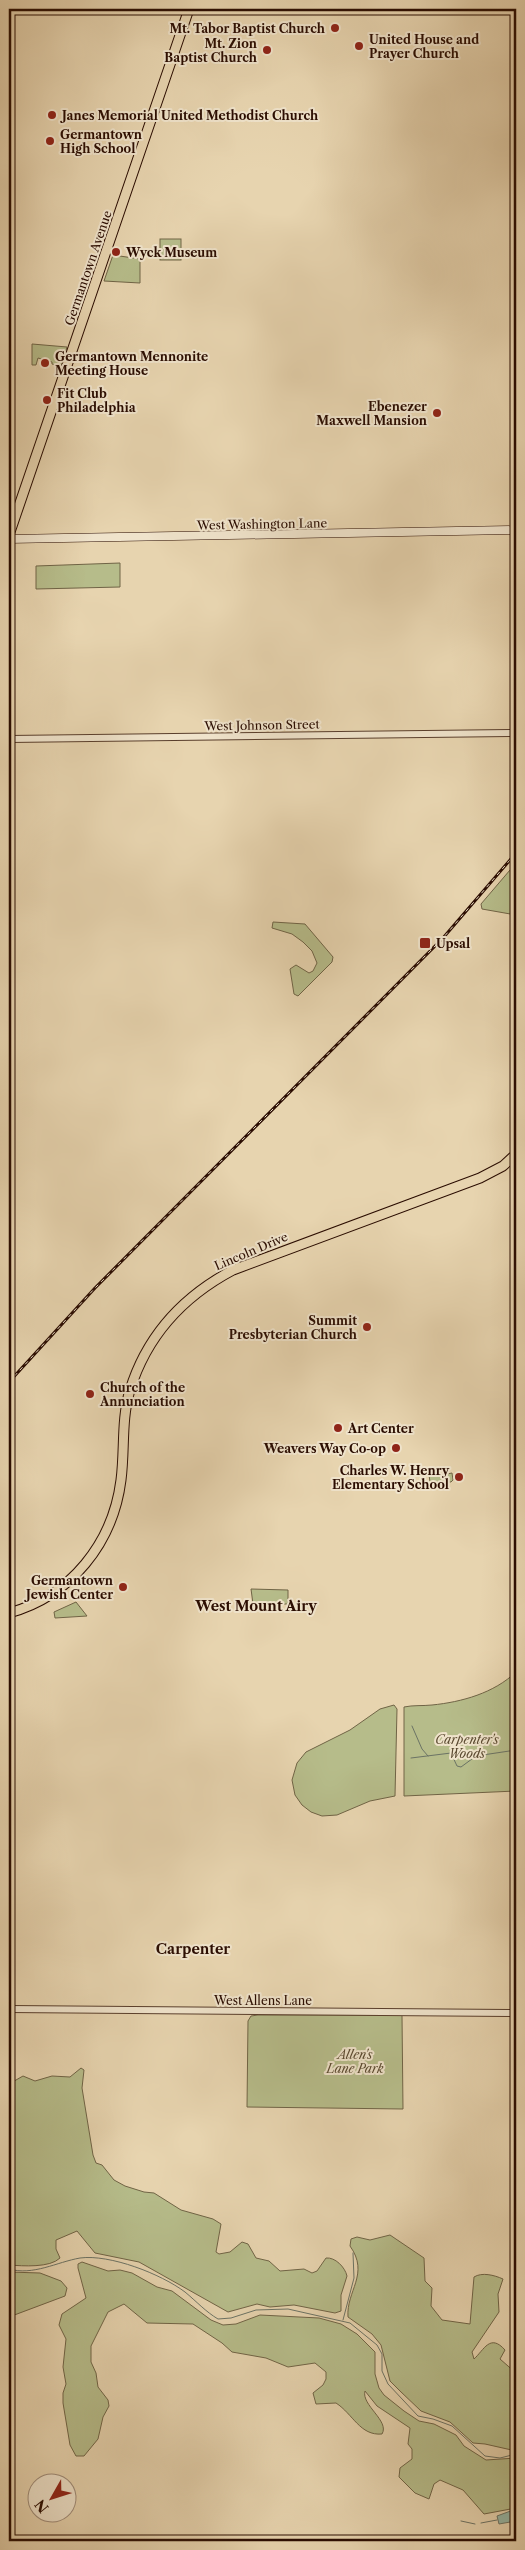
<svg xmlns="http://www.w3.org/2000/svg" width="525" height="2550" font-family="'Libre Caslon Text',serif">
	<rect width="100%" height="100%" fill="#e7d4af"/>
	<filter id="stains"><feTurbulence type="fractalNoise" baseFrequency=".004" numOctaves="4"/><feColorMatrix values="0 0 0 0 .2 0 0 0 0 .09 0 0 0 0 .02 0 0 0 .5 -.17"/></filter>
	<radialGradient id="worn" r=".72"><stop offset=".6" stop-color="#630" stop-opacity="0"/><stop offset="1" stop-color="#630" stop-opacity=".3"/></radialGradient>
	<g fill="#b6bc8a" stroke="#706446">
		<rect x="160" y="239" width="21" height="21"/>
		<polygon points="113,255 140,259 140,283 104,281"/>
		<polygon points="32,344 67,347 61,367 52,364 52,362 38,358 36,365 32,365"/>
		<polygon points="120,563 120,587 36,589 36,566"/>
		<polygon points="516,863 516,915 482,909 481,904"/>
		<polygon points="273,922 305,924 333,957 332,962 298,996 294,994 290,969 296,965 309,973 313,971 317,963 312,951 303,942 292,934 272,928"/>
		<polygon points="435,1471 442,1475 452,1473 453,1480 451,1482 430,1482 429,1475"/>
		<polygon points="251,1589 288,1590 288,1604 253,1604"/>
		<polygon points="76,1602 87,1616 55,1618 54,1612"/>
		<path d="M516,1672V1791L404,1796V1707C413,1705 423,1706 432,1705C462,1702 494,1693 516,1672Z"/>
		<polygon points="394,1705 397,1709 395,1796 370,1801 337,1815 322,1816 311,1812 302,1805 295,1795 292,1780 297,1763 306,1752 350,1730 380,1709"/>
		<polygon points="258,2015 402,2015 403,2109 247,2107 248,2021 251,2016"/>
		<path d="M81,2068L84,2070L82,2088L93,2155L96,2163L102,2165L114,2180L125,2186L144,2192L154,2193L181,2210L213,2219L221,2224L216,2252L219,2254L230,2252L242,2242L248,2244L256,2258L269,2261L280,2271L304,2269L312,2273L317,2271L326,2258C335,2257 345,2267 347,2276L341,2295V2311L335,2313L294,2305L270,2307L257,2304L228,2312L139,2262L95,2253L77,2231L56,2240V2249L60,2258C50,2268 23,2266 9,2265V2223L12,2210L9,2196V2084L23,2076L35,2081L52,2076L70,2077Z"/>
		<path d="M390,2235L424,2258L425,2281L432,2288L431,2306L442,2320L470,2324L474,2277C482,2272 494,2275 503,2279L498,2294L499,2312L472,2352L474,2359C484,2350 490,2333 505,2350L500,2359L516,2373V2451L485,2444L473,2443L450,2422L421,2411L400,2391L390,2381L381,2345L372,2334L348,2317C346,2291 370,2274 350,2246L351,2239L357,2237L370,2240Z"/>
		<path d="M82,2262L108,2271L120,2270L132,2273L157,2287L172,2291L211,2320L223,2325L236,2324L260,2315L319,2318L341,2324L357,2334L375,2352V2374L379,2388L384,2395L404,2411L419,2421L434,2424L456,2435L464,2446L486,2460L516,2458V2508L484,2514L463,2490L440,2480L434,2484L429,2499L415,2493L399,2477L400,2468L412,2459V2449L408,2444L410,2428L377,2406L365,2391C361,2405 390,2421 382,2434C360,2436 353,2414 336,2403L316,2404L313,2393L323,2385L326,2379V2372L315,2363L288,2367L266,2358L232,2352L222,2343L193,2324L147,2323L124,2304L108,2312L91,2346V2362L96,2373L98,2387L108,2400L109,2406L103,2417L98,2439L84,2456H76L70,2445L63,2403V2393L66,2384L63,2367L66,2339L59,2325L62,2314L86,2298L78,2268V2264Z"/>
		<polygon points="9,2272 40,2273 61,2281 67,2288 65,2296 9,2317"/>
	</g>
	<polygon fill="#97b8a7" stroke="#6b7365" points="516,2509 516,2521 499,2524 497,2516"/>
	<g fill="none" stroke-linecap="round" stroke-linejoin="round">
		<g stroke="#6b7365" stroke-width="1">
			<polyline points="412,1726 422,1749 428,1756"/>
			<polyline points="411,1758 451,1753 457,1766 461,1767 476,1756 516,1750"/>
			<path d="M9,2269C33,2276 57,2262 80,2258C110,2254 161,2274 185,2292C196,2301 206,2312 218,2319L231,2318L256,2310L288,2309L350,2323L377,2345L382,2354V2371L388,2384L418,2416L433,2419L452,2426L485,2456L500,2458L516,2454"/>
			<polyline points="343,2320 354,2278 353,2253"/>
			<polyline points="461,2521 475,2524"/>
			<polyline points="481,2523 497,2520"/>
		</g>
		<g stroke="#593e2c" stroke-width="8">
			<g id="tertiary">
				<polyline points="9,739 516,733"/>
				<polyline points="9,2009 516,2013"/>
			</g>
		</g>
		<g stroke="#2a0c01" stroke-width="9">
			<polyline id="secondary" points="9,539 516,530"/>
		</g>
		<g stroke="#2a0c01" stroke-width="11">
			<g id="primary">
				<polyline points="9,535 189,9"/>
				<path d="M9,1613C71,1596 113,1543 121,1480C125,1449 121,1420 130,1390C147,1335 184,1296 233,1270L480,1178L503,1166L516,1154"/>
			</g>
		</g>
		<use href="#tertiary" stroke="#efe3cb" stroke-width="6"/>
		<use href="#secondary" stroke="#efe3cb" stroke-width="8"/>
		<use href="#primary" stroke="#e7d4af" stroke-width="9"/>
		<g stroke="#2a0c01" stroke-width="3">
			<polyline id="rail" points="9,1382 95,1288 443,938 516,853"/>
		</g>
		<use href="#rail" stroke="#efe3cb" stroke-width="1" stroke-dasharray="4" stroke-linecap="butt"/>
	</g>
	<g fill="#8f2418" stroke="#efe3cb" stroke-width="2">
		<circle cx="335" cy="28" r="5"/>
		<circle cx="359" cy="46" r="5"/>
		<circle cx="267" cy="50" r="5"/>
		<circle cx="52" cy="115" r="5"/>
		<circle cx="50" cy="141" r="5"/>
		<circle cx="116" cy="252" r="5"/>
		<circle cx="45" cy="363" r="5"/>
		<circle cx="47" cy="400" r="5"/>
		<circle cx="437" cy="413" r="5"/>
		<rect x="419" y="937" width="12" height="12" rx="2.5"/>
		<circle cx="367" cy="1327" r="5"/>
		<circle cx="90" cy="1394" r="5"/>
		<circle cx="338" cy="1428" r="5"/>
		<circle cx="396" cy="1448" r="5"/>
		<circle cx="459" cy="1477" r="5"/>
		<circle cx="123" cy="1587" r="5"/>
	</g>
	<g text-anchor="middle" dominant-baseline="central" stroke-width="4" stroke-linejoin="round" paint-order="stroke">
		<g font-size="12" font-weight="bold" fill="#2a0c01" stroke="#efe3cb" text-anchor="start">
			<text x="325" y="28" text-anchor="end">Mt. Tabor Baptist Church</text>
			<text x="369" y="39">United House and<tspan x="369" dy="14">Prayer Church</tspan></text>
			<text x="257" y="43" text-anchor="end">Mt. Zion<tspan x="257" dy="14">Baptist Church</tspan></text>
			<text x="62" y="115">Janes Memorial United Methodist Church</text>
			<text x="60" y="134">Germantown<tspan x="60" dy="14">High School</tspan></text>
			<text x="126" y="252">Wyck Museum</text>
			<text x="55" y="356">Germantown Mennonite<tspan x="55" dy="14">Meeting House</tspan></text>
			<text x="57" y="393">Fit Club<tspan x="57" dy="14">Philadelphia</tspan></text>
			<text x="427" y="406" text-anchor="end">Ebenezer<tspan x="427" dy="14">Maxwell Mansion</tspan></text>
			<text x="436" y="943">Upsal</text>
			<text x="357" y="1320" text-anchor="end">Summit<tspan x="357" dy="14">Presbyterian Church</tspan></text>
			<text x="100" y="1387">Church of the<tspan x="100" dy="14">Annunciation</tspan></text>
			<text x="348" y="1428">Art Center</text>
			<text x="386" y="1448" text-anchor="end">Weavers Way Co‑op</text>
			<text x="449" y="1470" text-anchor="end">Charles W. Henry<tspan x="449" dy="14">Elementary School</tspan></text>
			<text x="113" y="1580" text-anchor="end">Germantown<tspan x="113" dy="14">Jewish Center</tspan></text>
		</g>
		<g font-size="12" fill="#2a0c01" stroke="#efe3cb">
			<text transform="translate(88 268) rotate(-71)">Germantown Avenue</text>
			<text transform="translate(262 524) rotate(-1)">West Washington Lane</text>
			<text transform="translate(262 725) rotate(-1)">West Johnson Street</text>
			<text transform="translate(251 1251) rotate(-23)">Lincoln Drive</text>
			<text x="263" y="2000">West Allens Lane</text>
		</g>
		<g font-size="12" font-style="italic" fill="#5b4a31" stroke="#efe3cb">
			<text x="467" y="1739">Carpenter's<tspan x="467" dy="14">Woods</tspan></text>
			<text x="355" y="2054">Allen's<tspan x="355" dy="14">Lane Park</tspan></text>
		</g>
		<g font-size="14" font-weight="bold" fill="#2a0c01" stroke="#efe3cb">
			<text x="256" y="1606">West Mount Airy</text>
			<text x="193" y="1949">Carpenter</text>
		</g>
	</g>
	<rect width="525" height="2550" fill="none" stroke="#e7d4af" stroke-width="30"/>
	<rect x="10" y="10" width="505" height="2530" fill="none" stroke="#2a0c01" stroke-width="2.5"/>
	<rect x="15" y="15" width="495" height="2520" fill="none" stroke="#2a0c01"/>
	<g transform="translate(52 2498) rotate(231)"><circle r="24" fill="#efe3cb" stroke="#a08d7a"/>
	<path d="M0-4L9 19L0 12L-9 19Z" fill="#8f2418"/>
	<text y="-8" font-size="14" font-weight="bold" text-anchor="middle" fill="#2a0c01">N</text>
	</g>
	<rect width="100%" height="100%" filter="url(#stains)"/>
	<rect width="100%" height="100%" fill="url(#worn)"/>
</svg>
